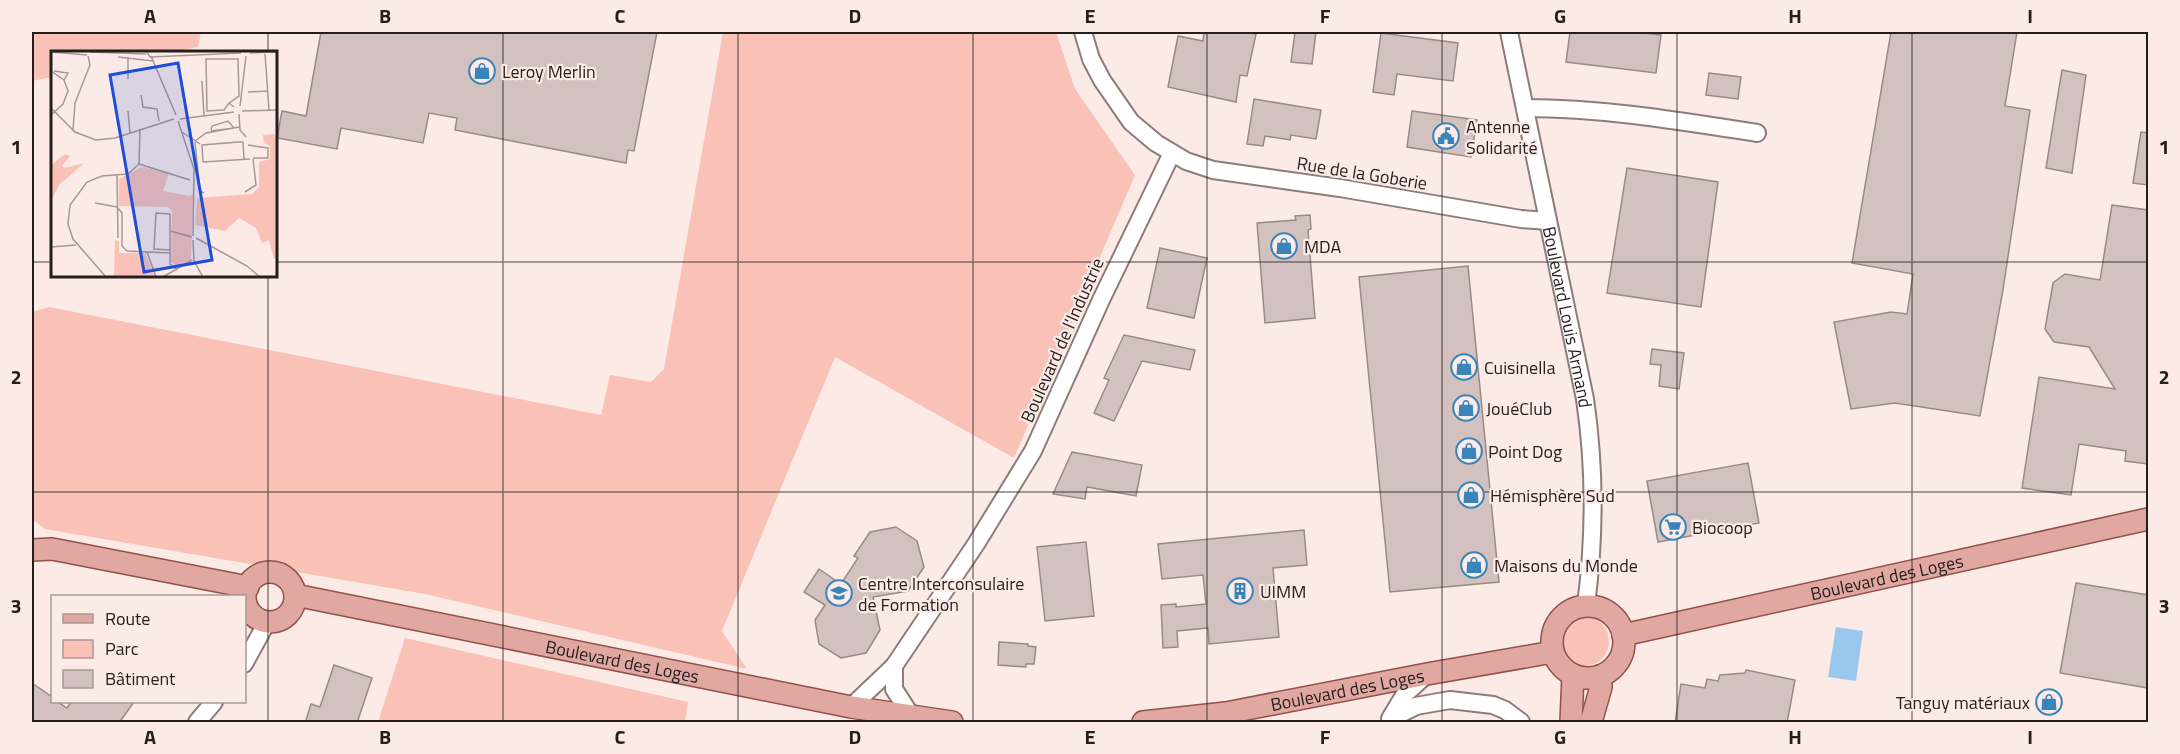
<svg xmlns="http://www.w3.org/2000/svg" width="2180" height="754" font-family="'Titillium Web',sans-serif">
	<rect width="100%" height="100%" fill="#fceae6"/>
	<g fill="#fac1b7">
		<polygon points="32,32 201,32 198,47 171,52 52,52 52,77 32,81"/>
		<polygon points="723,32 1056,32 1075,89 1135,175 1014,458 835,357 722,631 747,669 425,594 45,529 32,519 32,312 49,307 601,415 610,375 651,382 664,369"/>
		<circle cx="1584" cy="641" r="25"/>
		<polygon points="405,638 688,702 685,722 378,722"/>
	</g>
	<polygon fill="#9ac8ec" points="1836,627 1863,631 1856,681 1828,677"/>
	<g fill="#d2c1be" stroke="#9a8a87" stroke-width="1.5">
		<polygon points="321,32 657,32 634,151 628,150 626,163 455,130 457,118 429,113 423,143 341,128 337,149 277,138 282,111 306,116"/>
		<polygon points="1204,32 1245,32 1256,34 1247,76 1240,75 1236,102 1168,87 1178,36 1203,41"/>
		<polygon points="1295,32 1316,32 1312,64 1291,62"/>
		<polygon points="1570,32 1635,32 1661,35 1656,73 1566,62"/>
		<polygon points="1891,32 2017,32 2005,106 2030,110 2003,290 1980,416 1895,403 1851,409 1834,322 1891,312 1907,314 1913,274 1852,263"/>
		<polygon points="1381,33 1458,43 1453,81 1397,74 1394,95 1373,92"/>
		<polygon points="2062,70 2086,75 2072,173 2046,168"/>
		<polygon points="1709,73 1741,77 1738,99 1706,95"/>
		<polygon points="1254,99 1321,110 1316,139 1291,135 1290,140 1265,136 1263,146 1247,144"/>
		<polygon points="1412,111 1477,120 1471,157 1407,147"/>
		<polygon points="2141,132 2148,133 2148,185 2133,183"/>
		<polygon points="1627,168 1718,182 1701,307 1607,293"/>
		<polygon points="2112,205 2148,210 2148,464 2125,461 2126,451 2079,444 2071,495 2022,488 2039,377 2115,389 2089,347 2054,342 2045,329 2053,283 2065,274 2100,280"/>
		<polygon points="1310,215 1311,229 1308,230 1315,318 1265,323 1257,223 1296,220 1295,216"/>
		<polygon points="1160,248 1207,258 1194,318 1147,308"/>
		<polygon points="1468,266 1499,582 1390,592 1359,277"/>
		<polygon points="1124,335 1195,350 1190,370 1142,361 1114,421 1094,413 1109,380 1104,378"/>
		<polygon points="1652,349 1684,353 1679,389 1659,386 1661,365 1650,364"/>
		<polygon points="1072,452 1142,465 1136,496 1087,487 1085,499 1053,494"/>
		<polygon points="1748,463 1759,523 1658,542 1647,481"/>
		<polygon points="896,527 917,541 924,567 908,591 873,597 880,630 866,653 841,658 819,644 815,620 825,605 804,592 819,569 841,584 858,558 854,556 870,532"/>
		<polygon points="1304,530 1307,565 1273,568 1279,637 1209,644 1208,628 1177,631 1178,647 1163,648 1161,605 1176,604 1176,607 1206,604 1203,575 1162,579 1158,544"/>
		<polygon points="1086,542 1094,616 1045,621 1037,547"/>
		<polygon points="2076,583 2148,595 2148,688 2060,673"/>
		<polygon points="999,642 1028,644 1028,646 1036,647 1034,664 1026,664 1026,667 998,665"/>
		<polygon points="334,665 372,678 357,723 305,723 311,704 320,707"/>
		<polygon points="1746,670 1795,680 1787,723 1675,723 1681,684 1705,688 1707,679 1718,681 1720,675 1745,673"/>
		<polygon points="32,683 52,697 52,702 58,702 67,708 71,702 134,702 119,723 32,723"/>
	</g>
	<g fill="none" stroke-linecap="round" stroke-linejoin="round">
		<g stroke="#8d7d7a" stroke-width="20">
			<g id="minor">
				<polyline points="1083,32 1091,59 1102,80 1131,122 1156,143 1186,161 1213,170 1340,188 1521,219 1548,221"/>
				<path id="s1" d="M1509,32L1585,399C1595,467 1595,536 1586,605"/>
				<path d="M1525,108C1603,108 1680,121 1757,133"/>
				<polyline points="244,664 267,622"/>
				<polyline points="894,666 976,544 1033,451 1101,300 1172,153"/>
				<polyline points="851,707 894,666 894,689 912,717"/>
				<polyline points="1391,717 1405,694 1427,674"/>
				<polyline points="1390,719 1416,706 1450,700 1493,705 1505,710 1521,722"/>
				<polyline points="197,722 214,702"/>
			</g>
		</g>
		<g stroke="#915249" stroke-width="24">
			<g id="major">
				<polyline points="32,550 52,549 248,587"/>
				<circle cx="270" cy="597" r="25"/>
				<path id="s2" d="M295,595L851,707L952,722"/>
				<circle cx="1588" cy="642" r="36"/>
				<path id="s3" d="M1623,635L2148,519"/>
				<path id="s4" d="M1143,722L1226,713L1427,674L1553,652"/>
				<polyline points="1571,722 1573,675"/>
				<polyline points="1591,722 1601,687 1600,676"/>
			</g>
		</g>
		<use href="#minor" stroke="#fff" stroke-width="16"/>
		<use href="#major" stroke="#e0a8a0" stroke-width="21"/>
	</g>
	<path fill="none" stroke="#241e1d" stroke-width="1.5" stroke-opacity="0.55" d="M268,32V52M503,32V722M738,32V722M973,32V722M1207,32V722M1442,32V722M1677,32V722M1912,32V722M32,262H52M276,262H2148M268,276V722M32,492H2148"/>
	<defs>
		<g id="shop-ring" transform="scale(1.35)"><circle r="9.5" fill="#fceae6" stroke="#3984b8" stroke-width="1.5"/><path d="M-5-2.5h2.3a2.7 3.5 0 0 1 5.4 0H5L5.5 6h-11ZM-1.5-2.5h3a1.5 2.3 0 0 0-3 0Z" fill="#3984b8"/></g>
		<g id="civic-ring" transform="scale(1.35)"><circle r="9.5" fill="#fceae6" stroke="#3984b8" stroke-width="1.5"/><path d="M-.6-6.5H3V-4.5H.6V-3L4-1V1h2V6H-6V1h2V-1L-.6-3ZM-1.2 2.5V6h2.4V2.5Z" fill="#3984b8"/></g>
		<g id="supermarket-ring" transform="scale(1.35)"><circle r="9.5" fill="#fceae6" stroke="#3984b8" stroke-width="1.5"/><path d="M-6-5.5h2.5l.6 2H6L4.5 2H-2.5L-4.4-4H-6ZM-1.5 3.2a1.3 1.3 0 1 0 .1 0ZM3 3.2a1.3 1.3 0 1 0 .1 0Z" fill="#3984b8"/></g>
		<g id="building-ring" transform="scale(1.35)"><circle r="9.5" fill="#fceae6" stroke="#3984b8" stroke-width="1.5"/><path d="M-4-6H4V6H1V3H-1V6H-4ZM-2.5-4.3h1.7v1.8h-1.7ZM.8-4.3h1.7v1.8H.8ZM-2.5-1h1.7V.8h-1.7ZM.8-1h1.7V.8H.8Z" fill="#3984b8"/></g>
		<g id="university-ring" transform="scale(1.35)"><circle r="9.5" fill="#fceae6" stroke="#3984b8" stroke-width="1.5"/><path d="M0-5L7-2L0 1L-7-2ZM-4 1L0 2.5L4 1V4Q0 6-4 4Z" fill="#3984b8"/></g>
	</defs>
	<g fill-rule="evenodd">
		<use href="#shop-ring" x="482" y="71"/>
		<use href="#civic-ring" x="1446" y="136"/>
		<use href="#shop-ring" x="1284" y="246"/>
		<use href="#shop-ring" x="1464" y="367"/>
		<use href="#shop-ring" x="1466" y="408"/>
		<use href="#shop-ring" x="1469" y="451"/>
		<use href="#shop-ring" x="1471" y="495"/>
		<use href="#supermarket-ring" x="1673" y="527"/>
		<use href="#shop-ring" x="1474" y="565"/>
		<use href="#building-ring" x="1240" y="591"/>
		<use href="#university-ring" x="839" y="593"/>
		<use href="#shop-ring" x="2049" y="702"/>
	</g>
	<g text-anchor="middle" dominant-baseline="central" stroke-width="4.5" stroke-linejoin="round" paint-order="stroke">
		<g font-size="18" fill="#241e1d" stroke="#fceae6" text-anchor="start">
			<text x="502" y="71">Leroy Merlin</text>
			<text x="1466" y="126">Antenne<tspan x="1466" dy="21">Solidarité</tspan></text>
			<text x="1304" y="246">MDA</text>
			<text x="1484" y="367">Cuisinella</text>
			<text x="1486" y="408">JouéClub</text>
			<text x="1488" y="451">Point Dog</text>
			<text x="1490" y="495">Hémisphère Sud</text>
			<text x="1692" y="527">Biocoop</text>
			<text x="1494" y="565">Maisons du Monde</text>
			<text x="858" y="583">Centre Interconsulaire<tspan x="858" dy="21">de Formation</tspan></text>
			<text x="1260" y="591">UIMM</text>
			<text x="2030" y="702" text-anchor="end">Tanguy matériaux</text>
		</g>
		<g font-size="18" fill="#241e1d" stroke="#fceae6">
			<text transform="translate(1362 173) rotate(9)">Rue de la Goberie</text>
			<text stroke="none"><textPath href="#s1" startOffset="291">Boulevard Louis Armand</textPath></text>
			<text transform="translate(1062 340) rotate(-66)">Boulevard de l'Industrie</text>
			<text stroke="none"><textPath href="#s3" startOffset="270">Boulevard des Loges</textPath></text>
			<text stroke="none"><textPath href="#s2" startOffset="334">Boulevard des Loges</textPath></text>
			<text stroke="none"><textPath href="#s4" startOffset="207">Boulevard des Loges</textPath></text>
		</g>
	</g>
	<g transform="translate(51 51)">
		<rect width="226" height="226" fill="#fceae6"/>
		<path d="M223,83L227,88L226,207L223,208L218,189L211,192L205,177L188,167L174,180L144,174L146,147L201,143L208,136V111L219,108V95L213,92L212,84ZM14,103L19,105L11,115L14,117L33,112L8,134L0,150V114ZM91,116L118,122L112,140L139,145L142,143L140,208L128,217L120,211L121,160L117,156L68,155V128ZM64,189L68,190V202H94L104,226H63Z" fill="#fac1b7"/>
		<path fill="none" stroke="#a69896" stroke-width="1.5" d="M95,0L99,6L190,2M0,1L36,4M39,1L95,3M199,2L227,1M214,3L218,59M100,5L125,64M67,6L102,10M77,6V28M0,20L13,29L17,40L12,53L0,64M3,20L17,22L13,29M151,30L153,64M197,41L217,40M90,44L92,56L106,58L108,70M178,52L188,45L187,8H155L156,60L173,59L178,52L183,56M189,55L195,5M0,57L24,81L45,89L64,87L123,68M77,60L79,82M191,60L227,59M188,63L189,79L195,86M129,68L183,61M127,70L143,118L142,185M22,79L24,52L39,14L37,5M160,79L161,75L177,70L183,77M160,80L183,77M131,81L149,93M144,90L155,82L188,76M144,91L149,140L153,142M197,94L217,97V107H202M152,111L151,94L188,91H192L193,108M152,111L199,108M88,113L139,129M88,113L89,78M66,124L67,187M194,141L205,134L202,108M44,152L66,156L71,162V195L76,200L119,202V213L126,219M119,180L141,186M145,187L196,215L209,226M142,189L143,210L152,226M0,196L25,194M96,201L105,226M119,202V163L105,162L103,198L119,199M55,226L22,188L17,173L19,154L36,131L51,125L77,123L88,113M112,226L141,209"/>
		<path fill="#1d4ed8" fill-opacity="0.15" stroke="#1d4ed8" stroke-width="3" d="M127,12L161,209L93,221L59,24Z"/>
		<rect width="226" height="226" fill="none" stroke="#241e1d" stroke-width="3"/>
	</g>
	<rect width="2180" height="754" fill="none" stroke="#fceae6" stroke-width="66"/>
	<rect x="51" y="595" width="195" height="108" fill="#fceae6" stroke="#a69896" stroke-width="1.5"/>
	<rect x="63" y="614" width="30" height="9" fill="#e0a8a0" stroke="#a69896" stroke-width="1.5"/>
	<text x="105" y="625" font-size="18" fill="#241e1d">Route</text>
	<rect x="63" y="640" width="30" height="18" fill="#fac1b7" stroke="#a69896" stroke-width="1.5"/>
	<text x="105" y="655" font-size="18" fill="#241e1d">Parc</text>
	<rect x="63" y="670" width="30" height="18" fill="#d2c1be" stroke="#a69896" stroke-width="1.5"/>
	<text x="105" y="685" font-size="18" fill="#241e1d">Bâtiment</text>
	<rect x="33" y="33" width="2114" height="688" fill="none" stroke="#241e1d" stroke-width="2"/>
	<g font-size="20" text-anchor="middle" font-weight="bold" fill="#241e1d">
		<text x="150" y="23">A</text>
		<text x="385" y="23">B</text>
		<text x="620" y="23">C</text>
		<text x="855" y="23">D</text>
		<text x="1090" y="23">E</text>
		<text x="1325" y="23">F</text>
		<text x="1560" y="23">G</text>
		<text x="1795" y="23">H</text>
		<text x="2030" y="23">I</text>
		<text x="16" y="154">1</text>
		<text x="2164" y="154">1</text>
		<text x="16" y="384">2</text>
		<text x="2164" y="384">2</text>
		<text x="16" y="613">3</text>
		<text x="2164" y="613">3</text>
		<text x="150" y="744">A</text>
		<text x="385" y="744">B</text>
		<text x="620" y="744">C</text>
		<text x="855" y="744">D</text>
		<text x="1090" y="744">E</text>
		<text x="1325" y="744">F</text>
		<text x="1560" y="744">G</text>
		<text x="1795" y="744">H</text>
		<text x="2030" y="744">I</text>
	</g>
</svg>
